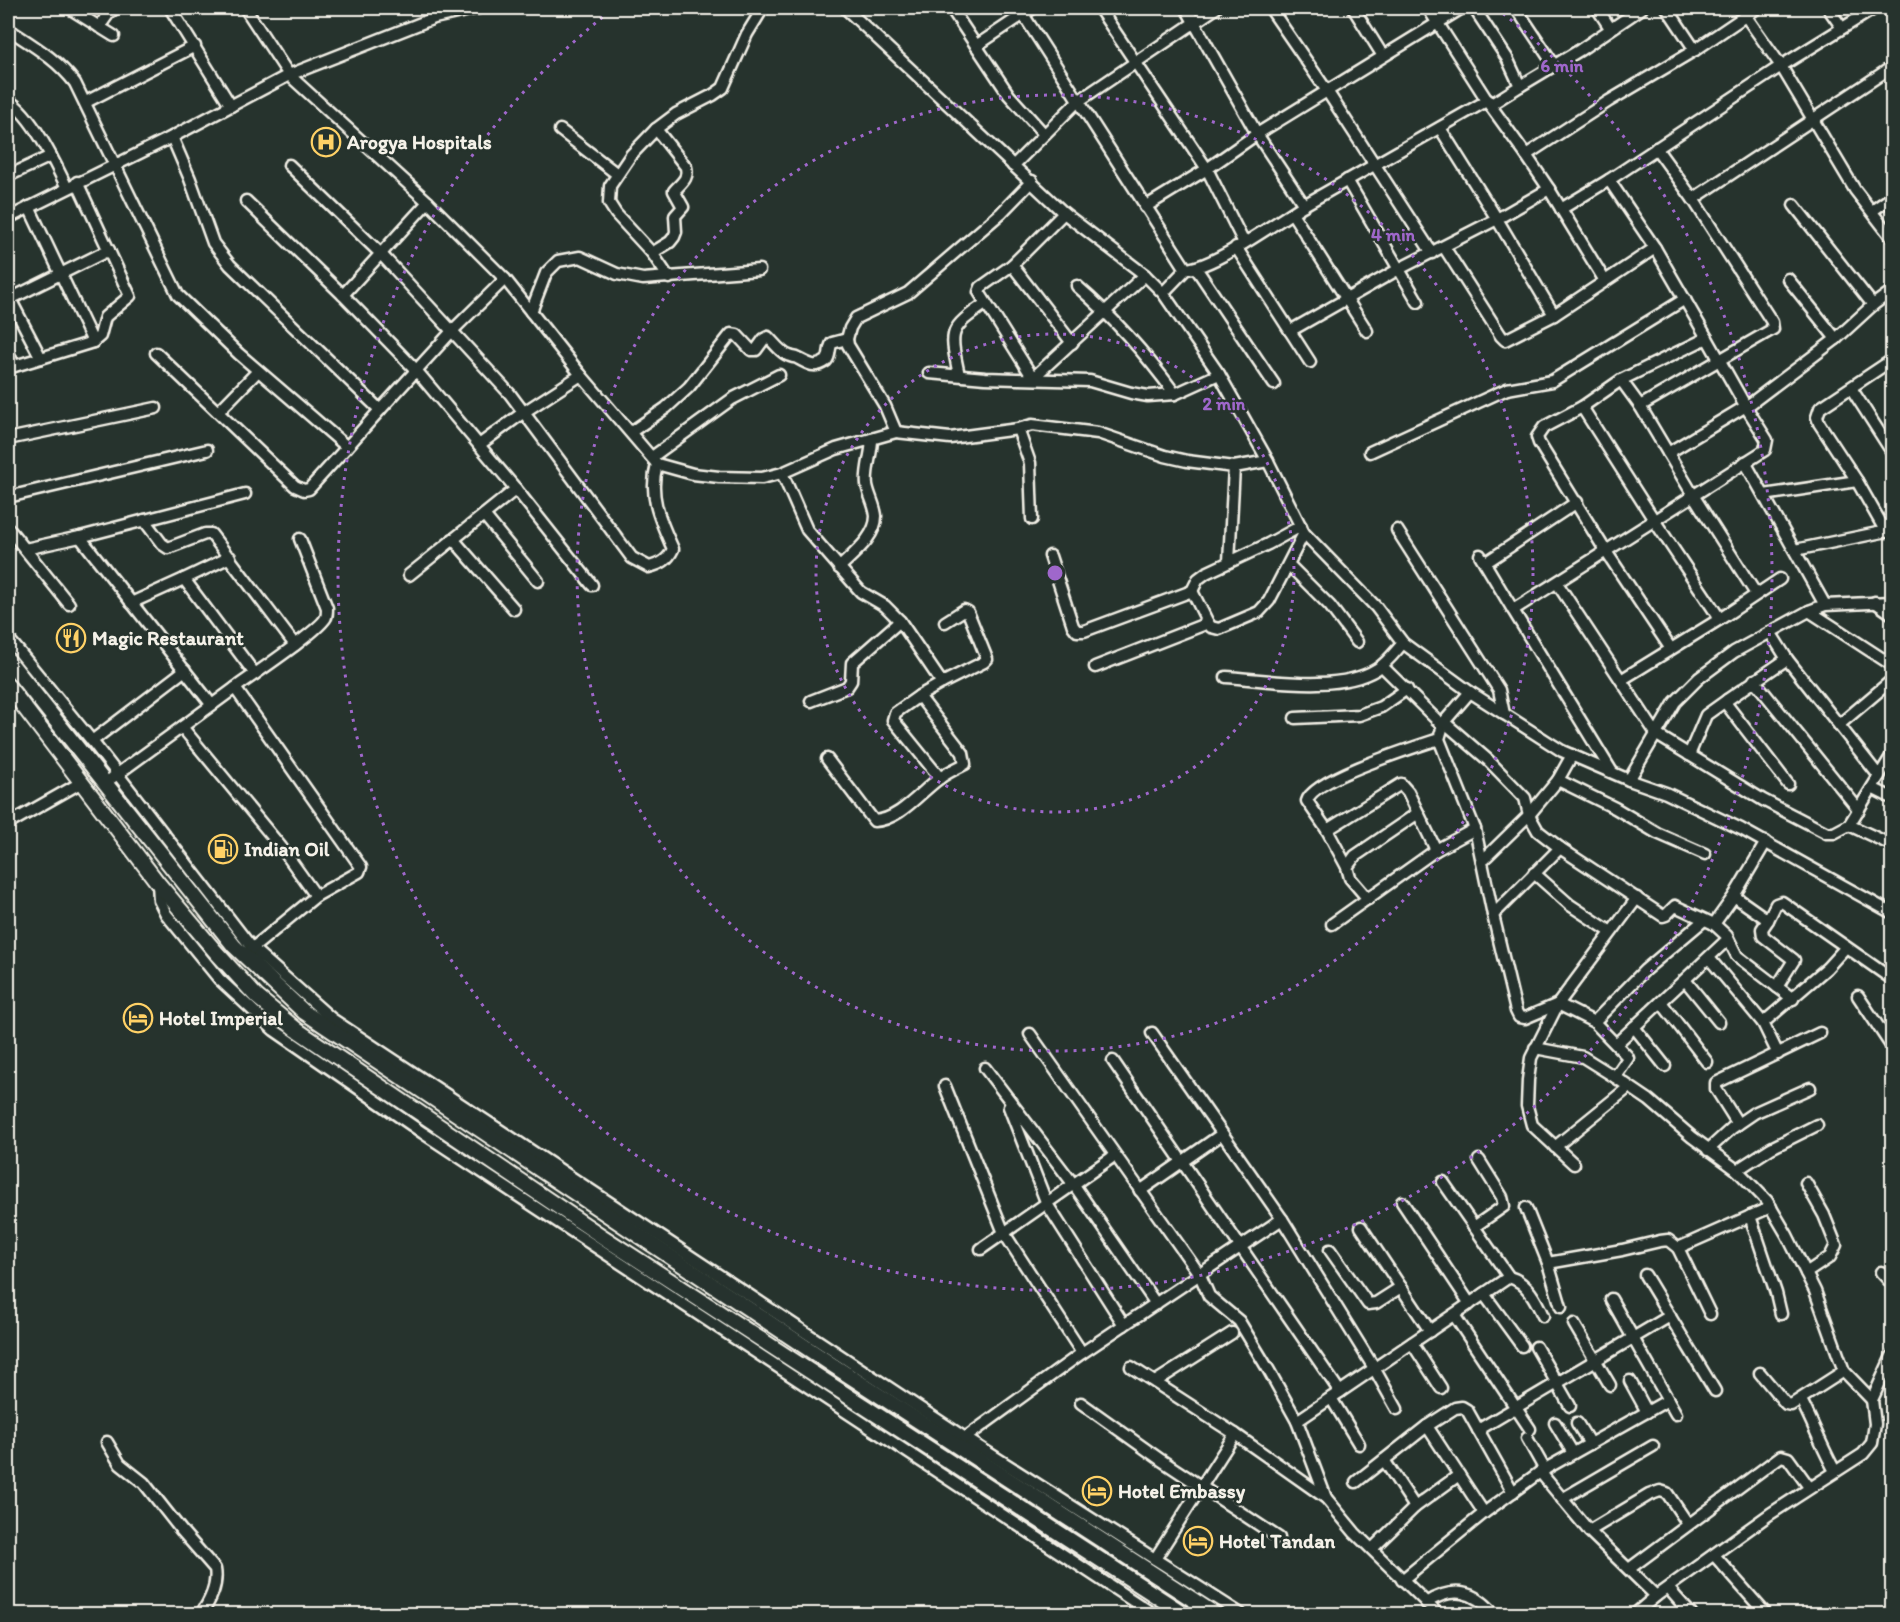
<svg xmlns="http://www.w3.org/2000/svg" width="1900" height="1622" font-family="Itim,sans-serif">
	<rect width="100%" height="100%" fill="#26332d"/>
	<filter id="ink" filterUnits="userSpaceOnUse"><feTurbulence type="fractalNoise" baseFrequency=".0167" numOctaves="2"/><feDisplacementMap in="SourceGraphic" scale="12" xChannelSelector="R" yChannelSelector="G"/><feConvolveMatrix kernelMatrix="1 2 1 2 8 2 1 2 1" color-interpolation-filters="sRGB"/></filter>
	<g filter="url(#ink)">
		<g fill="none" stroke-linecap="round" stroke-linejoin="round">
			<g stroke="#f4f1e8" stroke-width="15">
				<g id="minor">
					<polyline points="69,8 114,36"/>
					<polyline points="170,8 231,106"/>
					<polyline points="245,8 289,75 428,202 505,279 581,375 657,464 693,474 719,477 762,478 782,473 836,449 896,432 885,406 848,345 847,339 850,328 856,318 908,293 1001,213 1032,181"/>
					<polyline points="845,8 1064,213 1145,275 1163,293 1219,374 1268,461 1304,533 1376,607 1403,643 1470,692 1562,751 1629,780 1666,793 1741,829 1892,913"/>
					<polyline points="951,8 1009,95 1044,134"/>
					<polyline points="1019,8 1186,269"/>
					<polyline points="1099,8 1207,169 1244,243"/>
					<polyline points="1270,8 1327,91 1432,253"/>
					<polyline points="1353,8 1383,56"/>
					<polyline points="1428,8 1490,105"/>
					<polyline points="1474,8 1507,58 1520,86 1490,105 1526,155"/>
					<polyline points="1516,8 1554,65"/>
					<polyline points="1597,8 1610,28"/>
					<polyline points="1667,8 1695,50"/>
					<polyline points="1828,8 1842,28"/>
					<polyline points="1875,8 1781,66 1855,190 1892,238"/>
					<polyline points="99,27 109,13 116,8"/>
					<path d="M8,29C32,45 57,59 75,83L178,295L239,354L347,447L380,410L230,265L213,243L190,179L172,137"/>
					<polyline points="976,46 1033,8"/>
					<polyline points="1520,86 1580,50 1642,8"/>
					<path d="M8,100C33,116 54,161 67,188"/>
					<polyline points="86,102 195,46"/>
					<polyline points="560,130 617,174"/>
					<polyline points="1656,148 1693,199 1892,67"/>
					<path d="M289,165L380,253L510,394L632,558L649,567C661,564 668,560 673,549C660,520 648,496 657,464"/>
					<polyline points="1013,166 1077,102 1216,8"/>
					<polyline points="8,176 51,156"/>
					<polyline points="1347,180 1418,302"/>
					<polyline points="1549,189 1605,281"/>
					<polyline points="246,201 343,295 415,369 516,489 592,585"/>
					<polyline points="1304,205 1488,100"/>
					<polyline points="1794,205 1873,305"/>
					<polyline points="29,207 93,342"/>
					<polyline points="1145,207 1207,169 1257,134 1462,8"/>
					<polyline points="1561,209 1609,180"/>
					<polyline points="1872,211 1892,197"/>
					<polyline points="1064,213 1012,265 981,287 979,292 1033,378 1145,275"/>
					<polyline points="1292,213 1367,331"/>
					<polyline points="8,218 172,137 289,75 434,18 479,8"/>
					<polyline points="1236,247 1310,362"/>
					<polyline points="1444,247 1501,336 1505,340 1554,315"/>
					<polyline points="1655,248 1609,180 1781,66 1745,15"/>
					<path d="M652,253L670,242L674,237L676,232L675,216L683,207L674,191C681,183 689,179 686,167L656,129"/>
					<polyline points="1012,265 1072,343"/>
					<polyline points="1196,268 1274,384"/>
					<polyline points="669,278 652,253 616,214 609,203 610,186 631,155 656,129 676,114 713,95 723,88 747,34 763,8"/>
					<polyline points="1788,279 1836,339"/>
					<path d="M1077,286C1114,318 1146,354 1175,394"/>
					<path d="M1163,293L1186,269C1215,267 1276,222 1304,205L1257,134L1186,8"/>
					<polyline points="8,295 41,358 93,342 100,336 105,317 130,296 77,182"/>
					<polyline points="343,295 428,202"/>
					<polyline points="10,299 109,250"/>
					<polyline points="531,312 546,273 558,261 580,257 617,274 643,279 759,270"/>
					<polyline points="1290,331 1399,269 1497,219 1440,128"/>
					<polyline points="1707,338 1746,407 1836,339 1873,305 1892,291"/>
					<polyline points="8,352 14,366"/>
					<polyline points="156,353 295,486 304,490 309,489 347,447"/>
					<polyline points="8,368 41,358"/>
					<polyline points="929,373 985,378 1090,381 1131,393 1148,396 1175,394 1219,374"/>
					<path d="M959,375C950,332 947,330 985,304"/>
					<polyline points="1621,380 1640,406 1693,495 1756,594"/>
					<polyline points="1851,388 1892,452"/>
					<polyline points="1640,406 1773,329 1772,322 1693,199"/>
					<polyline points="1582,407 1654,520 1720,619 1780,579"/>
					<polyline points="380,410 453,330 505,279"/>
					<polyline points="218,412 258,371"/>
					<polyline points="1018,429 1030,463 1032,519"/>
					<path d="M631,432L666,408L689,387L731,334L737,335L751,350H756L764,339L768,337C774,343 782,354 790,356C797,359 793,355 799,359C809,364 815,369 826,361C831,356 828,349 832,343L847,339"/>
					<polyline points="896,432 950,438 1018,429 1032,425 1098,433 1165,456 1187,461 1234,467 1268,461"/>
					<polyline points="8,439 156,408"/>
					<polyline points="479,445 524,412 581,375"/>
					<polyline points="1370,452 1507,389 1552,381 1685,299"/>
					<polyline points="1668,453 1746,406"/>
					<polyline points="652,457 732,399 779,375"/>
					<polyline points="1745,462 1825,605"/>
					<path d="M782,473L807,530L861,592L885,606L900,621L942,683L919,696L963,753L965,764C957,768 948,772 940,778C921,791 900,820 874,821L827,759"/>
					<polyline points="1764,495 1857,481"/>
					<polyline points="8,497 207,450"/>
					<polyline points="484,515 538,581"/>
					<polyline points="144,520 162,544 168,548 205,534 211,534 295,645"/>
					<polyline points="8,528 69,604"/>
					<polyline points="1397,530 1499,690 1504,714"/>
					<polyline points="1886,532 1857,481 1819,423 1817,417 1820,408 1892,360"/>
					<polyline points="80,537 211,704"/>
					<polyline points="453,539 514,609"/>
					<polyline points="25,549 80,537 245,494"/>
					<polyline points="1795,550 1892,530"/>
					<polyline points="1480,555 1513,610"/>
					<polyline points="1050,556 1073,626 1077,631 1084,631 1192,591 1208,623 1211,627 1219,629 1259,612 1269,601 1304,533"/>
					<polyline points="230,557 184,579 255,674"/>
					<polyline points="1229,562 1234,467"/>
					<polyline points="1485,563 1577,502"/>
					<polyline points="1289,565 1330,606 1357,642"/>
					<path d="M839,568C853,554 876,537 876,516C875,505 869,496 867,485C865,471 872,453 872,439"/>
					<polyline points="409,575 516,489"/>
					<polyline points="1557,583 1657,735 1763,800 1827,833 1834,833 1849,825 1892,845"/>
					<polyline points="1192,591 1198,579 1206,573 1268,544 1301,526"/>
					<polyline points="1875,602 1892,614"/>
					<polyline points="131,603 184,579"/>
					<polyline points="1809,611 1892,665"/>
					<polyline points="1770,632 1787,659 1879,776"/>
					<polyline points="8,638 92,741 252,948 332,1019 965,1438 1241,1614"/>
					<polyline points="1671,649 1605,550 1539,443 1537,437 1544,427 1582,407 1621,380 1707,338 1655,248 1554,315 1497,219 1549,189 1526,155 1609,101 1695,50 1757,8"/>
					<polyline points="1787,659 1727,700 1727,705 1788,784"/>
					<polyline points="1382,666 1443,726"/>
					<polyline points="1095,667 1208,623"/>
					<path d="M1226,677C1269,680 1339,693 1377,669C1387,663 1395,652 1403,643"/>
					<polyline points="1621,680 1720,619"/>
					<polyline points="1754,680 1859,810"/>
					<polyline points="942,683 984,662 987,659 968,612 964,610 945,622"/>
					<path d="M235,688C250,677 322,629 326,617C327,617 327,608 327,608L300,539"/>
					<polyline points="1470,692 1444,722 1439,739 1475,829 1493,915 1516,1011 1519,1017 1525,1018 1558,1004 1594,1022 1627,1056 1628,1058 1615,1077 1649,1100 1692,1137 1737,1170 1767,1201 1787,1235 1815,1291 1844,1371 1872,1400"/>
					<polyline points="919,696 895,713 893,720 940,778"/>
					<polyline points="811,701 847,687 851,681 852,663 900,621"/>
					<polyline points="1295,718 1359,715 1381,707 1407,689"/>
					<polyline points="1444,722 1488,760 1525,798 1529,815 1538,831 1560,848 1663,916 1666,915 1675,906 1714,924 1734,896 1768,920 1776,904 1782,902 1892,979"/>
					<polyline points="1840,724 1892,680"/>
					<polyline points="182,727 235,688 361,867 359,872 316,896 248,952"/>
					<polyline points="92,741 185,670"/>
					<polyline points="1572,755 1558,780 1615,808 1657,833 1705,854"/>
					<polyline points="1689,755 1706,715 1727,700"/>
					<polyline points="1612,772 1513,610 1765,450 1767,440 1746,407"/>
					<polyline points="112,778 182,727 281,847 316,896"/>
					<polyline points="1629,780 1675,702 1699,678 1734,652 1809,611 1825,605 1892,602"/>
					<polyline points="1872,788 1892,798"/>
					<polyline points="8,824 82,782"/>
					<polyline points="1849,825 1892,755"/>
					<polyline points="1327,830 1347,867 1350,878 1368,899"/>
					<path d="M1436,850L1408,792L1401,784L1327,830L1307,801C1312,779 1415,747 1439,739"/>
					<polyline points="1482,861 1529,815 1558,780"/>
					<polyline points="1347,867 1355,856 1418,813"/>
					<polyline points="1534,873 1570,905 1611,932"/>
					<polyline points="158,883 159,900 166,914 219,979 274,1030 423,1133 1153,1614"/>
					<polyline points="1734,896 1766,842"/>
					<polyline points="1493,915 1560,848"/>
					<polyline points="1768,920 1762,929 1763,936 1794,960 1777,987"/>
					<polyline points="1332,924 1436,850 1475,829"/>
					<polyline points="1714,924 1727,936 1737,956 1793,999"/>
					<polyline points="1709,958 1763,1023 1778,1054"/>
					<polyline points="1685,980 1719,1022"/>
					<polyline points="1858,996 1892,1047"/>
					<polyline points="1661,1002 1707,1062"/>
					<polyline points="1594,1022 1645,970 1703,921"/>
					<polyline points="1763,1023 1827,968 1846,947"/>
					<polyline points="1634,1027 1665,1066"/>
					<polyline points="1152,1033 1282,1219 1374,1368 1397,1409"/>
					<polyline points="1030,1034 1200,1275 1209,1296 1239,1321 1268,1369 1297,1421 1326,1498"/>
					<polyline points="1616,1044 1728,939"/>
					<polyline points="1535,1048 1583,1057 1615,1077"/>
					<polyline points="1113,1061 1340,1392"/>
					<polyline points="985,1068 1074,1185 1156,1304"/>
					<polyline points="945,1086 1004,1233 1082,1353"/>
					<polyline points="1009,1107 1047,1204 1124,1325"/>
					<polyline points="1738,1124 1716,1089 1716,1083 1820,1033"/>
					<polyline points="1555,1147 1629,1087"/>
					<polyline points="1708,1150 1732,1128 1754,1113 1810,1088"/>
					<polyline points="1574,1164 1532,1125 1527,1106 1528,1080 1531,1058 1558,1004 1637,898"/>
					<polyline points="1737,1170 1771,1148 1817,1125"/>
					<path d="M1443,1182L1509,1277C1527,1282 1536,1300 1543,1316"/>
					<polyline points="1806,1183 1824,1215 1836,1245 1830,1257 1806,1273"/>
					<polyline points="1140,1191 1222,1134"/>
					<polyline points="1402,1202 1470,1304"/>
					<polyline points="1526,1208 1548,1263 1561,1307"/>
					<polyline points="1750,1216 1776,1293 1781,1314"/>
					<polyline points="1361,1227 1430,1331"/>
					<polyline points="1474,1227 1504,1206 1502,1197 1479,1160"/>
					<polyline points="1678,1248 1710,1314"/>
					<polyline points="981,1249 1114,1156"/>
					<polyline points="1330,1250 1368,1304 1376,1303 1401,1287"/>
					<polyline points="1548,1263 1622,1250 1660,1241 1668,1240 1678,1248 1771,1207"/>
					<polyline points="1881,1272 1892,1284"/>
					<polyline points="1645,1275 1715,1391"/>
					<polyline points="1484,1294 1522,1346"/>
					<polyline points="1611,1299 1676,1414"/>
					<polyline points="1454,1315 1530,1429"/>
					<polyline points="1574,1324 1610,1385"/>
					<polyline points="1412,1343 1441,1388"/>
					<polyline points="1536,1347 1570,1406"/>
					<polyline points="1131,1367 1235,1434 1326,1498 1355,1533 1438,1614"/>
					<polyline points="1760,1373 1786,1404 1791,1405 1844,1371"/>
					<polyline points="1630,1381 1647,1412"/>
					<polyline points="1155,1382 1232,1333"/>
					<polyline points="1331,1398 1359,1444"/>
					<path d="M1801,1400C1813,1423 1822,1448 1835,1471"/>
					<polyline points="1081,1403 1161,1460 1279,1538"/>
					<polyline points="1297,1421 1509,1277"/>
					<polyline points="1555,1423 1573,1453"/>
					<polyline points="1577,1423 1590,1444"/>
					<polyline points="1427,1426 1455,1408 1462,1407 1467,1410 1513,1492"/>
					<polyline points="1478,1430 1670,1316"/>
					<polyline points="965,1438 1082,1353 1282,1219"/>
					<polyline points="1527,1438 1545,1470"/>
					<path d="M107,1442L120,1464L144,1483L181,1530L215,1569C218,1586 210,1601 201,1614"/>
					<polyline points="1384,1460 1415,1507"/>
					<polyline points="1540,1472 1589,1531 1656,1596"/>
					<polyline points="1356,1482 1427,1426 1459,1475"/>
					<polyline points="1562,1499 1653,1446"/>
					<polyline points="1589,1531 1649,1495 1660,1491 1667,1493 1688,1524"/>
					<polyline points="1372,1549 1415,1507 1459,1475 1484,1513"/>
					<polyline points="1714,1555 1766,1614"/>
					<polyline points="1155,1559 1235,1434"/>
					<polyline points="1629,1569 1781,1456 1788,1458 1809,1487"/>
					<polyline points="1402,1580 1484,1513 1540,1472 1668,1400"/>
					<polyline points="1668,1588 1691,1614"/>
					<path d="M1426,1603C1453,1586 1474,1590 1494,1614"/>
					<polyline points="1635,1614 1656,1596 1770,1514 1863,1454 1872,1443 1875,1424 1872,1400 1892,1356"/>
				</g>
			</g>
			<g stroke="#f4f1e8" stroke-width="18">
				<g id="major">
					<polyline points="8,660 234,946 304,1012 831,1364 1215,1614"/>
					<polyline points="8,686 158,883 215,951 257,997 297,1030 603,1237 1184,1614"/>
				</g>
			</g>
			<use href="#minor" stroke="#26332d" stroke-width="10"/>
			<use href="#major" stroke="#26332d" stroke-width="14"/>
		</g>
	</g>
	<g fill="none" stroke="#9f67cb" stroke-width="3" stroke-dasharray="3 6">
		<circle cx="1055" cy="573" r="239"/>
		<circle cx="1055" cy="573" r="478"/>
		<path d="M1496 8A717 717 0 1 1 614 8"/>
	</g>
	<defs>
		<g id="hospital-ring" transform="scale(1.5)"><circle r="9.5" fill="#26332d" stroke="#ffd166" stroke-width="1.5"/><path d="M-5-5h3v3.5h4V-5h3V5h-3V1.5h-4V5h-3Z" fill="#ffd166"/></g>
		<g id="restaurant-ring" transform="scale(1.5)"><circle r="9.5" fill="#26332d" stroke="#ffd166" stroke-width="1.5"/><path d="M-5-6h1v4h1v-4h1v4h1v-4h1v5L-1.5 .5V6h-2V.5L-5-1ZM5-6V6H3V1.5H1.5Q1.5-4 5-6Z" fill="#ffd166"/></g>
		<g id="fuel-ring" transform="scale(1.5)"><circle r="9.5" fill="#26332d" stroke="#ffd166" stroke-width="1.5"/><path d="M-5.5-6h7V0h2V4h1.3V-2.5L3-4.5l.8-.8L6-3V5H2.5V1h-1V6h-7ZM-4.2-4.7v3.2H.2V-4.7Z" fill="#ffd166"/></g>
		<g id="hotel-ring" transform="scale(1.5)"><circle r="9.5" fill="#26332d" stroke="#ffd166" stroke-width="1.5"/><path d="M-6-4.5h1.5V1H6V5H4.5V3h-9V5H-6ZM-4 0a1.8 1.8 0 1 1 3.6 0ZM.5 0V-2.5h3Q6-2.5 6 0Z" fill="#ffd166"/></g>
	</defs>
	<g fill-rule="evenodd">
		<use href="#hospital-ring" x="326" y="142"/>
		<use href="#restaurant-ring" x="71" y="638"/>
		<use href="#fuel-ring" x="223" y="849"/>
		<use href="#hotel-ring" x="138" y="1018"/>
		<use href="#hotel-ring" x="1097" y="1491"/>
		<use href="#hotel-ring" x="1198" y="1541"/>
	</g>
	<g text-anchor="middle" dominant-baseline="central" stroke-width="5" stroke-linejoin="round" paint-order="stroke">
		<g font-size="20" font-weight="bold" fill="#f4f1e8" stroke="#26332d" text-anchor="start">
			<text x="347" y="142">Arogya Hospitals</text>
			<text x="92" y="638">Magic Restaurant</text>
			<text x="244" y="849">Indian Oil</text>
			<text x="159" y="1018">Hotel Imperial</text>
			<text x="1118" y="1491">Hotel Embassy</text>
			<text x="1219" y="1541">Hotel Tandan</text>
		</g>
	</g>
	<circle cx="1055" cy="573" r="9" fill="#9f67cb" stroke="#26332d" stroke-width="3"/>
	<g font-size="18" text-anchor="middle" font-weight="bold" fill="#9f67cb" stroke="#26332d" stroke-width="5" stroke-linejoin="round" paint-order="stroke">
		<text x="1562" y="72">6 min</text>
		<text x="1393" y="241">4 min</text>
		<text x="1224" y="410">2 min</text>
	</g>
	<rect width="1900" height="1622" fill="none" stroke="#26332d" stroke-width="30"/>
	<rect x="15" y="15" width="1870" height="1592" fill="none" stroke="#f4f1e8" stroke-width="2" filter="url(#ink)"/>
</svg>
